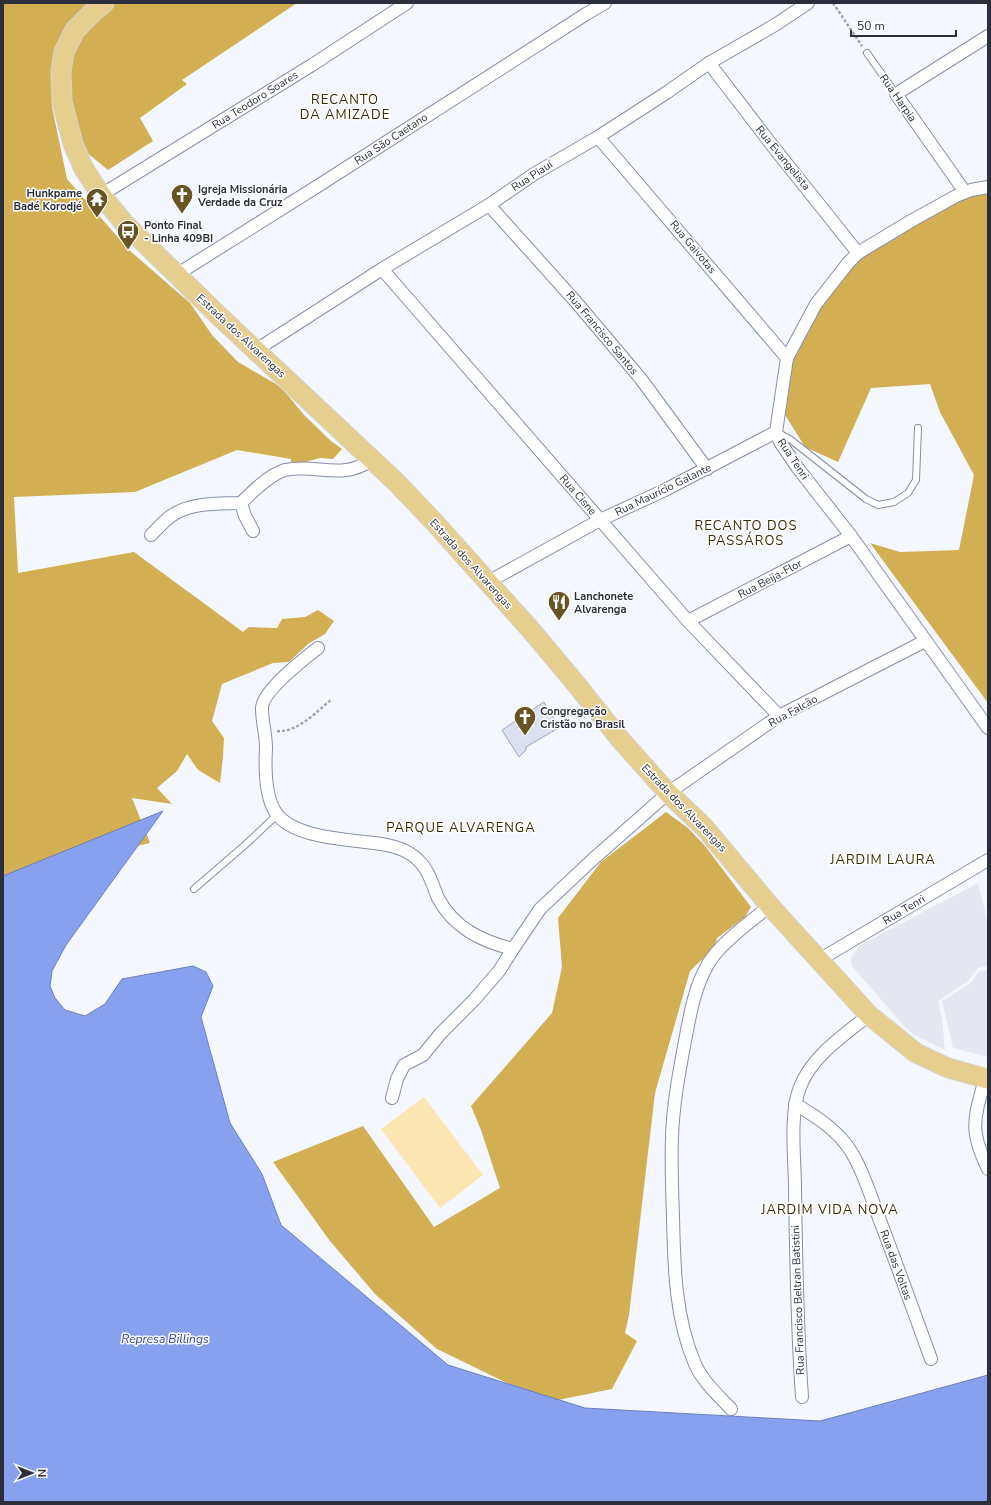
<svg xmlns="http://www.w3.org/2000/svg" width="991" height="1505" font-family="'Nunito Sans',sans-serif">
	<rect width="100%" height="100%" fill="#f5f7fe"/>
	<g fill="#e5e8f0">
		<polygon points="978,883 988,924 988,966 978,968 968,981 938,1001 942,1019 945,1050 914,1035 904,1026 851,965 851,958 859,946"/>
		<polygon points="988,970 988,1057 953,1048 942,1001 971,983 979,971"/>
	</g>
	<polygon fill="#fce6b1" points="424,1097 483,1175 440,1208 381,1129"/>
	<g fill="#d3af54">
		<polygon points="3,3 92,3 64,32 52,107 67,179 129,250 190,303 212,335 238,362 281,387 304,415 331,441 342,449 333,459 320,458 302,463 291,465 291,459 237,450 135,492 14,497 18,573 134,552 243,632 249,627 277,628 282,619 305,617 318,610 334,621 325,634 308,644 289,662 273,663 222,684 212,721 224,738 223,757 220,783 198,770 187,754 177,771 157,788 172,804 132,798 150,843 112,852 3,900"/>
		<polygon points="114,3 297,3 182,80 187,84 140,118 153,141 108,170 80,147 72,119 68,67 80,39 96,20"/>
		<polygon points="988,192 988,703 870,543 900,552 959,550 974,475 940,412 930,384 871,388 838,462 805,447 782,410 792,360 832,288 861,254 968,195"/>
		<polygon points="666,812 688,828 705,846 751,907 745,917 717,938 714,948 690,971 655,1093 629,1315 625,1333 637,1341 612,1389 558,1400 509,1384 437,1349 375,1294 330,1241 273,1162 363,1126 434,1227 500,1188 481,1130 471,1106 552,1013 562,967 558,918 601,862"/>
	</g>
	<polygon fill="#88a1ef" stroke="#6c7fb9" points="163,811 66,945 52,971 50,986 55,998 65,1010 85,1016 105,1004 122,979 193,966 206,972 213,986 201,1017 230,1123 262,1174 281,1225 448,1365 585,1408 820,1421 988,1375 988,1502 3,1502 3,876"/>
	<polygon fill="#dbe1f2" stroke="#9ba6c4" points="544,702 550,714 560,727 526,747 526,750 519,757 502,730"/>
	<g fill="none" stroke-linecap="round" stroke-linejoin="round">
		<g stroke="#858fac" stroke-width="8">
			<g id="lane">
				<polyline points="867,53 896,94"/>
				<polyline points="777,432 791,440 866,499 878,505 894,502 908,493 916,480 918,428"/>
				<polyline points="194,889 245,845 277,815"/>
			</g>
		</g>
		<g stroke="#858fac" stroke-width="14">
			<g id="street">
				<polyline points="709,63 771,144 858,253"/>
				<polyline points="598,137 787,358"/>
				<polyline points="988,187 971,190 956,196 911,221 858,253 848,263 816,304 787,358 776,432 780,442 797,467 851,536 988,728"/>
				<polyline points="965,192 896,94 988,36"/>
				<polyline points="101,195 312,65 407,3"/>
				<polyline points="489,205 576,302 641,379 707,469"/>
				<polyline points="382,269 688,621 779,716"/>
				<polyline points="176,275 321,184 586,14 605,3"/>
				<polyline points="256,350 382,269 489,205 534,174 598,137 666,93 709,63 775,25 808,3"/>
				<path d="M253,531L245,516L241,503C252,492 270,474 285,470C308,465 326,473 346,470C356,469 364,465 372,460"/>
				<path d="M151,535C157,529 164,521 171,516C191,502 218,504 241,503"/>
				<polyline points="488,582 600,520 665,490 776,432"/>
				<polyline points="688,621 851,536"/>
				<path d="M318,648C304,659 261,692 262,709C262,722 266,734 266,748C265,766 265,797 276,813C292,836 340,839 365,842C384,844 402,846 416,858C429,869 432,884 438,898C454,928 481,941 513,949"/>
				<polyline points="819,960 988,860"/>
				<path d="M985,1079C974,1119 969,1130 988,1169"/>
				<polyline points="392,1098 397,1079 404,1065 423,1055 441,1033 474,1000 499,971 513,949 540,909 591,861 668,793 779,716 925,641"/>
				<path d="M795,1104C817,1117 839,1131 852,1153C864,1173 871,1197 879,1218C897,1265 914,1312 931,1359"/>
				<path d="M802,1397C797,1328 796,1259 795,1189C795,1159 789,1115 800,1087C812,1056 844,1035 869,1015"/>
				<path d="M731,1409C718,1395 703,1382 695,1364C675,1318 674,1266 673,1216C672,1190 671,1163 672,1137C673,1105 679,1073 685,1041C690,1015 694,989 707,966C717,946 752,920 770,906"/>
			</g>
		</g>
		<g stroke="#d5d5d8" stroke-width="21">
			<polyline id="primary" points="104,3 94,11 75,30 64,52 61,71 62,102 73,144 84,169 101,195 125,224 219,316 397,483 435,523 530,629 572,679 620,739 668,793 704,827 770,906 869,1015 916,1053 948,1068 988,1079"/>
		</g>
		<g stroke="#a0a3ac" stroke-width="2.5" stroke-dasharray="3 2" stroke-linecap="butt">
			<polyline points="833,3 862,46"/>
			<path d="M277,731C297,733 316,712 331,700"/>
		</g>
		<use href="#lane" stroke="#fff" stroke-width="6"/>
		<use href="#street" stroke="#fff" stroke-width="12"/>
		<use href="#primary" stroke="#e6ce8e" stroke-width="19"/>
	</g>
	<defs>
		<g id="church-pin" transform="scale(1.15)"><path d="M0 17L-7.5 6A9.5 9.5 0 1 1 7.5 6Z" fill="#675422" stroke="#fff"/><path d="M-1.2-6h2.4v3.5h3.3v2.4h-3.3V6h-2.4V-.1h-3.3v-2.4h3.3Z" fill="#fff"/></g>
		<g id="temple-pin" transform="scale(1.15)"><path d="M0 17L-7.5 6A9.5 9.5 0 1 1 7.5 6Z" fill="#675422" stroke="#fff"/><path d="M0-6L5-2H3V0L6.5 2.5H4V6H1.5V3h-3V6H-4V2.5H-6.5L-3 0V-2H-5Z" fill="#fff"/></g>
		<g id="bus-pin" transform="scale(1.15)"><path d="M0 17L-7.5 6A9.5 9.5 0 1 1 7.5 6Z" fill="#675422" stroke="#fff"/><path d="M-5-6H5V4H4V6H2V4H-2V6H-4V4H-5ZM-3.5-4V0h7V-4ZM-3.5 1.2v1.5H-2V1.2ZM2 1.2v1.5H3.5V1.2Z" fill="#fff"/></g>
		<g id="restaurant-pin" transform="scale(1.15)"><path d="M0 17L-7.5 6A9.5 9.5 0 1 1 7.5 6Z" fill="#675422" stroke="#fff"/><path d="M-5-6h1v4h1v-4h1v4h1v-4h1v5L-1.5 .5V6h-2V.5L-5-1ZM5-6V6H3V1.5H1.5Q1.5-4 5-6Z" fill="#fff"/></g>
	</defs>
	<g fill-rule="evenodd">
		<use href="#church-pin" x="182" y="195"/>
		<use href="#temple-pin" x="97" y="199"/>
		<use href="#bus-pin" x="128" y="231"/>
		<use href="#restaurant-pin" x="559" y="602"/>
		<use href="#church-pin" x="525" y="717"/>
	</g>
	<g text-anchor="middle" dominant-baseline="central" stroke-width="3" stroke-linejoin="round" paint-order="stroke">
		<g font-size="11" fill="#2b2f3b" stroke="#fff">
			<text transform="translate(898 98) rotate(55)">Rua Harpia</text>
			<text transform="translate(255 100) rotate(-32)">Rua Teodoro Soares</text>
			<text transform="translate(391 139) rotate(-33)">Rua São Caetano</text>
			<text transform="translate(783 158) rotate(51)">Rua Evangelista</text>
			<text transform="translate(532 176) rotate(-33)">Rua Piauí</text>
			<text transform="translate(693 247) rotate(50)">Rua Gaivotas</text>
			<text transform="translate(602 333) rotate(50)">Rua Francisco Santos</text>
			<text transform="translate(241 336) rotate(43)">Estrada dos Alvarengas</text>
			<text transform="translate(793 459) rotate(56)">Rua Tenri</text>
			<text transform="translate(663 490) rotate(-26)">Rua Maurício Galante</text>
			<text transform="translate(578 495) rotate(49)">Rua Cisne</text>
			<text transform="translate(471 564) rotate(48)">Estrada dos Alvarengas</text>
			<text transform="translate(770 579) rotate(-28)">Rua Beija-Flor</text>
			<text transform="translate(793 711) rotate(-29)">Rua Falcão</text>
			<text transform="translate(684 808) rotate(46)">Estrada dos Alvarengas</text>
			<text transform="translate(904 910) rotate(-31)">Rua Tenri</text>
			<text transform="translate(896 1265) rotate(70)">Rua das Voltas</text>
			<text transform="translate(798 1300) rotate(-92)">Rua Francisco Beltran Batistini</text>
		</g>
		<g font-size="11" font-weight="bold" fill="#2b2f3b" stroke="#fff" text-anchor="start">
			<text x="198" y="189">Igreja Missionária<tspan x="198" dy="13">Verdade da Cruz</tspan></text>
			<text x="82" y="193" text-anchor="end">Hunkpame<tspan x="82" dy="13">Badé Korodjé</tspan></text>
			<text x="144" y="225">Ponto Final<tspan x="144" dy="13">- Linha 409BI</tspan></text>
			<text x="574" y="596">Lanchonete<tspan x="574" dy="13">Alvarenga</tspan></text>
			<text x="540" y="711">Congregação<tspan x="540" dy="13">Cristão no Brasil</tspan></text>
		</g>
		<g font-size="12" font-style="italic" fill="#2f439c" stroke="#fff">
			<text x="165" y="1339">Represa Billings</text>
		</g>
		<g font-size="13" letter-spacing="1" fill="#382900" stroke="#fff">
			<text x="345" y="100">RECANTO<tspan x="345" dy="15">DA AMIZADE</tspan></text>
			<text x="746" y="526">RECANTO DOS<tspan x="746" dy="15">PASSÁROS</tspan></text>
			<text x="461" y="828">PARQUE ALVARENGA</text>
			<text x="883" y="860">JARDIM LAURA</text>
			<text x="830" y="1210">JARDIM VIDA NOVA</text>
		</g>
	</g>
	<rect width="991" height="1505" fill="none" stroke="#2b2f3b" stroke-width="8"/>
	<g transform="translate(32 1473) rotate(90)" stroke="#ffffff" stroke-width="3" paint-order="stroke">
	<path d="M0-3L7 15L0 10L-7 15Z" fill="#2b2f3b"/>
	<text y="-6" font-size="11" font-weight="bold" text-anchor="middle" fill="#2b2f3b">N</text>
	</g>
	<path d="M851 30v6h105v-6" fill="none" stroke="#2b2f3b" stroke-width="2"/>
	<text x="857" y="30" font-size="12" fill="#2b2f3b" stroke="#ffffff" stroke-width="3" paint-order="stroke">50 m</text>
</svg>
